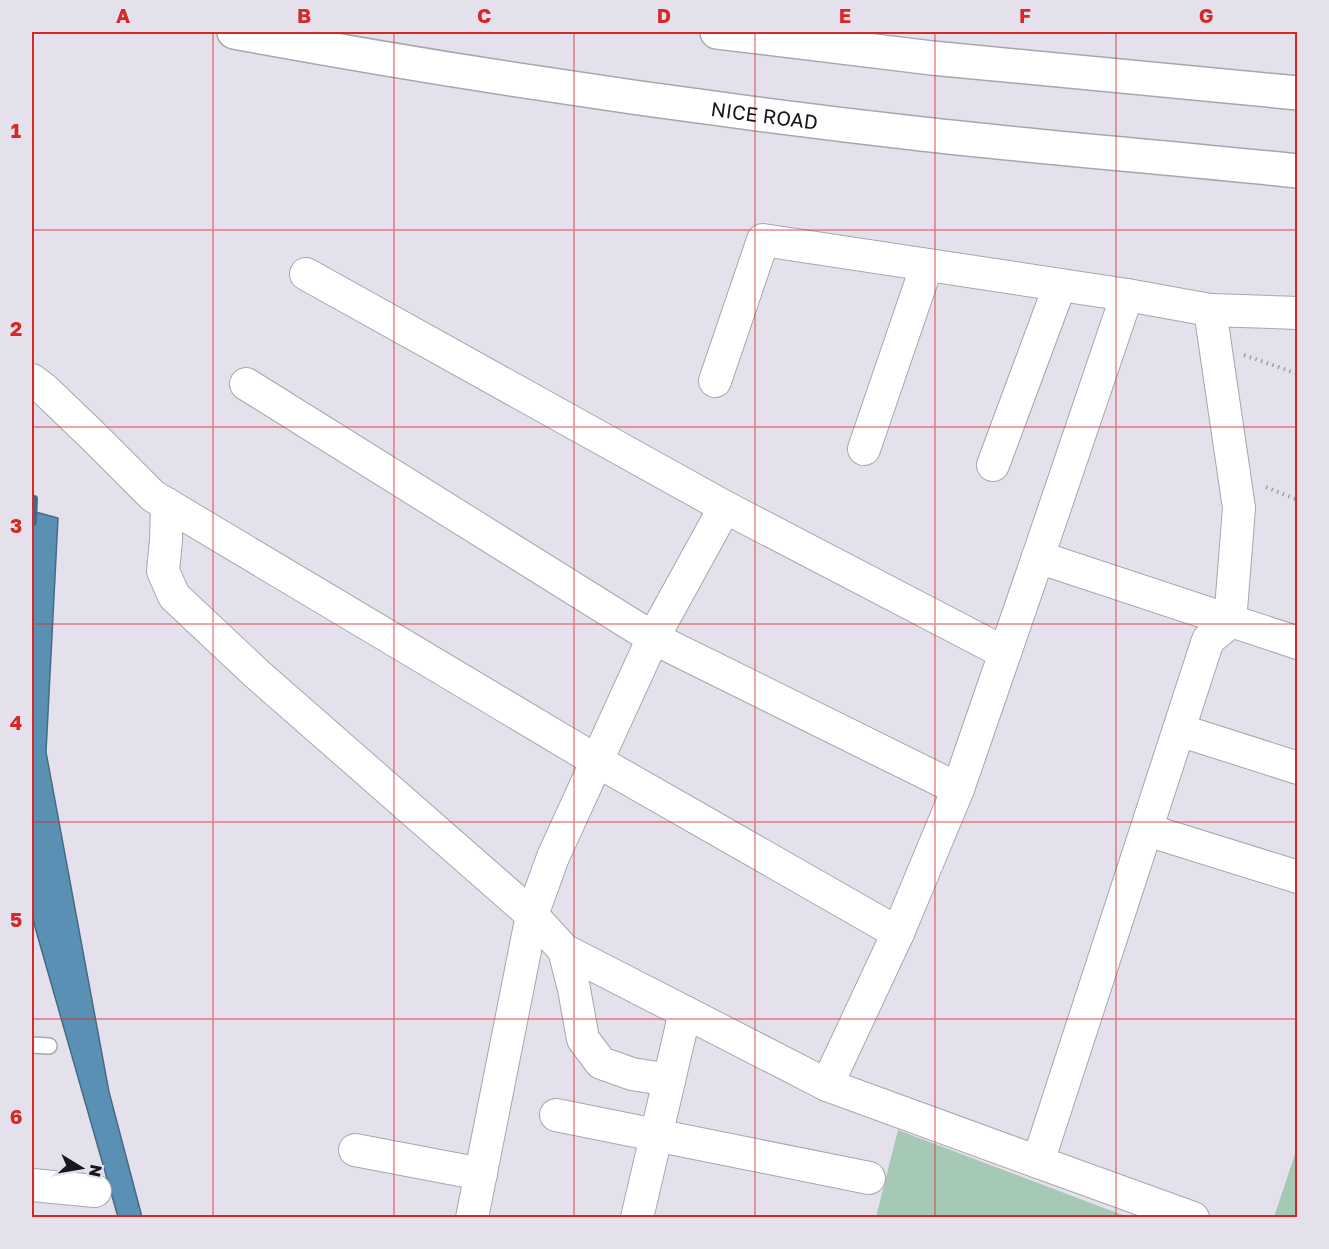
<svg xmlns="http://www.w3.org/2000/svg" width="1329" height="1249" font-family="'Golos Text',sans-serif">
	<rect width="100%" height="100%" fill="#e5e1ec"/>
	<g fill="#a6c9b6">
		<polygon points="898,1130 1128,1217 876,1217"/>
		<polygon points="1297,1148 1297,1217 1274,1217"/>
	</g>
	<polygon fill="#5a90b3" stroke="#466b85" stroke-width="1.5" points="32,511 58,518 46,752 109,1092 142,1217 118,1217 35,927 32,910"/>
	<g fill="none" stroke-linecap="round" stroke-linejoin="round">
		<polyline stroke="#466b85" stroke-width="8" points="32,499 34,499 33,522"/>
		<g stroke="#a8a5ae" stroke-width="18">
			<polyline id="service" points="32,1045 49,1046"/>
		</g>
		<g stroke="#a8a5ae" stroke-width="34">
			<g id="minor">
				<polyline points="306,274 725,507"/>
				<polyline points="1210,310 1127,295 1038,557 1298,643"/>
				<polyline points="32,380 44,389 93,436 153,496 597,761 898,933 827,1085"/>
				<polyline points="715,381 763,240 1127,295"/>
				<polyline points="246,384 653,638 725,507 1005,653"/>
				<polyline points="864,449 927,265"/>
				<polyline points="993,465 1060,285"/>
				<polyline points="167,504 166,540 163,571 174,596 257,674 532,915 564,950 827,1085 1038,1162"/>
				<polyline points="1179,730 1298,768"/>
				<polyline points="1147,830 1298,877"/>
				<polyline points="898,933 958,789 1038,557"/>
				<polyline points="564,950 574,989 583,1039 601,1063 632,1074 669,1080"/>
				<polyline points="556,1115 869,1178"/>
				<polyline points="355,1150 481,1174"/>
				<polyline points="32,1185 95,1191"/>
				<polyline points="472,1218 532,915 553,857 653,638 958,789"/>
				<polyline points="637,1218 685,1012"/>
				<polyline points="1193,1218 1038,1162 1208,640 1230,622 1239,508 1210,310 1298,313"/>
			</g>
		</g>
		<g stroke="#a8a5ae" stroke-width="36">
			<g id="motorway">
				<path id="s1" d="M234,32C462,74 692,108 922,134C1047,148 1172,158 1298,171"/>
				<polyline points="717,32 932,58 1298,93"/>
			</g>
		</g>
		<g stroke="#a09da5" stroke-width="4" stroke-dasharray="1.5 4.5" stroke-linecap="butt">
			<polyline points="1244,355 1298,374"/>
			<polyline points="1266,487 1298,500"/>
		</g>
		<use href="#service" stroke="#fff" stroke-width="15"/>
		<use href="#minor" stroke="#fff" stroke-width="32"/>
		<use href="#motorway" stroke="#fff" stroke-width="33"/>
	</g>
	<path fill="none" stroke="#d62828" stroke-width="1.5" stroke-opacity="0.55" d="M213,32V1218M394,32V1218M574,32V1218M755,32V1218M935,32V1218M1116,32V1218M32,230H1298M32,427H1298M32,624H1298M32,822H1298M32,1019H1298"/>
	<g text-anchor="middle" dominant-baseline="central" stroke-width="5" stroke-linejoin="round" paint-order="stroke">
		<g font-size="20" fill="#17161a" stroke="#e5e1ec">
			<text stroke="none"><textPath href="#s1" startOffset="537">NICE ROAD</textPath></text>
		</g>
	</g>
	<rect width="1329" height="1249" fill="none" stroke="#e5e1ec" stroke-width="66"/>
	<g transform="translate(81 1168) rotate(101)" stroke="#e5e1ec" stroke-width="4.5" paint-order="stroke">
	<path d="M0-4.5L10 22L0 15L-10 22Z" fill="#17161a"/>
	<text y="-9" font-size="16" font-weight="bold" text-anchor="middle" fill="#17161a">N</text>
	</g>
	<rect x="33" y="33" width="1263" height="1183" fill="none" stroke="#d62828" stroke-width="2"/>
	<g font-size="20" text-anchor="middle" font-weight="bold" fill="#d62828">
		<text x="123" y="23">A</text>
		<text x="304" y="23">B</text>
		<text x="484" y="23">C</text>
		<text x="664" y="23">D</text>
		<text x="845" y="23">E</text>
		<text x="1025" y="23">F</text>
		<text x="1206" y="23">G</text>
		<text x="16" y="138">1</text>
		<text x="16" y="336">2</text>
		<text x="16" y="533">3</text>
		<text x="16" y="730">4</text>
		<text x="16" y="927">5</text>
		<text x="16" y="1124">6</text>
	</g>
</svg>
